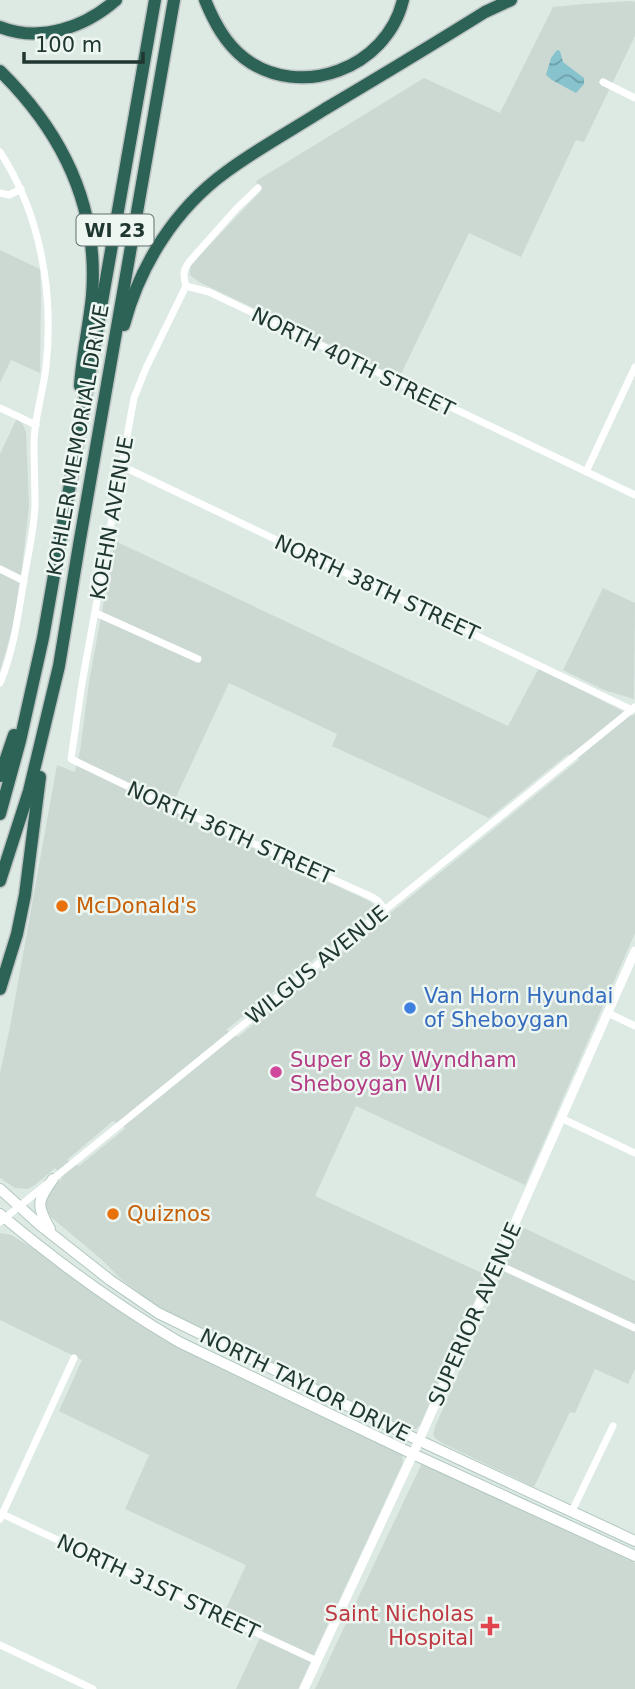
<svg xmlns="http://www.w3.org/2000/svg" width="635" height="1689" font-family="'DejaVu Sans',sans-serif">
	<defs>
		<pattern id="water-waves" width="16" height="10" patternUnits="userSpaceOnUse" patternTransform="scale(1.75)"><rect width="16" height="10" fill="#86c3cd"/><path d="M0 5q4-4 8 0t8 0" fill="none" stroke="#6d9fa7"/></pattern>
	</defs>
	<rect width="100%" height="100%" fill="#dde9e3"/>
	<g fill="#ccd8d2" fill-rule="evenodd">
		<polygon points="631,1 635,2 635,36 584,142 576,140 521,257 469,233 399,378 199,282 190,275 190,270 191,266 203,252 261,191 256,181 424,78 500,113 553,7 584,4"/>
		<polygon points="0,250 40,269 41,296 40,373 11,360 0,383"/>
		<polygon points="17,418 23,425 26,432 29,506 19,594 13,626 0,671 0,454"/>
		<path d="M115,541L508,726L539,668L632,716L635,714V933L525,1185L356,1106L315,1196L486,1275L420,1425L416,1429H411L402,1425L204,1332L179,1319L146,1298L121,1279L101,1259L45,1212L44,1209L48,1190L62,1179L55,1168L35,1185L28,1189L15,1188L0,1178V1073L10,1027L57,765L75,772L80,751L89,682ZM229,683L337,734L332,746L489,818L568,754L580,759L238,1037L226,1030L372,913L374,907L372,903L365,899L170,810ZM113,1121L126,1128L79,1166L67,1160Z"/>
		<polygon points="603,588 635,603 634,699 604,690 563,670"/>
		<polygon points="522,1227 635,1281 635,1369 628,1384 595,1369 575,1413 570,1412 534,1487 442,1443 435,1438 433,1435 435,1427"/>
		<polygon points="0,1233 11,1235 65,1268 122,1313 167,1342 398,1451 402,1455 403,1461 402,1465 298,1689 236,1689 264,1629 225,1611 246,1565 125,1509 149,1455 59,1411 82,1360 0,1320"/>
		<polygon points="422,1463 635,1563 635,1689 315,1689"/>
	</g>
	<polygon fill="url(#water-waves)" points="557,50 560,51 563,62 584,78 584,84 576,93 552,80 546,75 551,58"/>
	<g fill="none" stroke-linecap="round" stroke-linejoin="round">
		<g stroke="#b1c8bf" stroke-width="12">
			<g id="secondary">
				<polyline points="0,1189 40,1225 110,1280 158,1313 418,1440 635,1541"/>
				<path d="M0,1214C56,1261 116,1305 179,1342L413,1454L635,1556"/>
				<path d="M50,1229C36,1205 37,1201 53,1179"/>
			</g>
		</g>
		<g stroke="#bcc3c1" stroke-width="15">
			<g id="motorway">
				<path d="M205,0C214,22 225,43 244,58C300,101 387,68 403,0"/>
				<path d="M0,27C41,43 85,27 116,0"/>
				<path d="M0,71C62,132 99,207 92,296C89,326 82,356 80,386"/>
				<path d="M124,325C140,265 175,209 226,172C257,149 292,130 325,109C379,77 432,45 485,12L511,0"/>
				<polyline points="0,776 14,735"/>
				<polyline points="0,814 20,741 43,638 155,0"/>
				<polyline points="0,881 29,791 59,666 79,545 174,0"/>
				<polyline points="0,989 17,934 25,895 40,777"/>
			</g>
		</g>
		<g stroke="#fff" stroke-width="7">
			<polyline points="603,82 635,98"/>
			<path d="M0,152C41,215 54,293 46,367C43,392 35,416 34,441C34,463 35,484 35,505C34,530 28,555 24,579C18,615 14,650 0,683"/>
			<polyline points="0,193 9,195 21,189"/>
			<polyline points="186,286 146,368 134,398 82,683 71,759 148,796 372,897 378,901 385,910"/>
			<polyline points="186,286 209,292 635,495"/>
			<path d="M186,286C183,276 183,270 189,262L237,208L258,188"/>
			<polyline points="0,408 36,425"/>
			<polyline points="122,466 632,710"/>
			<polyline points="586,472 635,367"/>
			<polyline points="0,569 24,581"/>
			<polyline points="96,613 198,659"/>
			<polyline points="608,1013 635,1026"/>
			<polyline points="561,1118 635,1153"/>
			<polyline points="0,1222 635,707"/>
			<polyline points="497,1264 635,1328"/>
			<polyline points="572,1511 613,1426"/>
			<polyline points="0,1513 317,1661"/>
			<polyline points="0,1519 74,1358"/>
			<polyline points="0,1645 93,1689"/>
		</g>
		<polyline stroke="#fff" stroke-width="9" points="304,1689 413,1454 635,951"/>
		<use href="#secondary" stroke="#fff" stroke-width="10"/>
		<use href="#motorway" stroke="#2d6257" stroke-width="12"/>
	</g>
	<g fill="#e8710a" stroke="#edf6f1" stroke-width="2.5">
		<circle cx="62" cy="906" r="7"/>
		<circle cx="113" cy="1214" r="7"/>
	</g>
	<circle fill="#3f7fe0" stroke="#edf6f1" stroke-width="2.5" cx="410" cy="1008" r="7"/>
	<circle fill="#d1479c" stroke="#edf6f1" stroke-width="2.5" cx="276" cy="1072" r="7"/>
	<path fill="#e0444e" stroke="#edf6f1" stroke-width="2.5" d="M486.5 1615.5h7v7h7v7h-7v7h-7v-7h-7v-7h7z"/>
	<g text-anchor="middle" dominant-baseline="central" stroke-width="5" stroke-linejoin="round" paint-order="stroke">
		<rect fill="#edf6f1" stroke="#5e706b" stroke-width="2" x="76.5" y="214.5" width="77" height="31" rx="5"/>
		<g font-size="19" font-weight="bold" fill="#203731">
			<text x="115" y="230">WI 23</text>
		</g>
		<g font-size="21" fill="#203731" stroke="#edf6f1">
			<text transform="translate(353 362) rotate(26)">NORTH 40TH STREET</text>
			<text transform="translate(78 440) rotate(-80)">KOHLER MEMORIAL DRIVE</text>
			<text transform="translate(112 518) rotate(-80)">KOEHN AVENUE</text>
			<text transform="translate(377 588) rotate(25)">NORTH 38TH STREET</text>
			<text transform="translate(230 833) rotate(24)">NORTH 36TH STREET</text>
			<text transform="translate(317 965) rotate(-39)">WILGUS AVENUE</text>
			<text transform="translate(475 1314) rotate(-66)">SUPERIOR AVENUE</text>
			<text transform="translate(305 1385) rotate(26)">NORTH TAYLOR DRIVE</text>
			<text transform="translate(158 1587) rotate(25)">NORTH 31ST STREET</text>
		</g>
		<g font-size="21" fill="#c56008" stroke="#edf6f1" text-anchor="start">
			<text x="76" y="906">McDonald's</text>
			<text x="127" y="1214">Quiznos</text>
		</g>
		<g font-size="21" fill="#366cbe" stroke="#edf6f1" text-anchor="start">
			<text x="424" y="996">Van Horn Hyundai<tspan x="424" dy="24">of Sheboygan</tspan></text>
		</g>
		<g font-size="21" fill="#b23c85" stroke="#edf6f1" text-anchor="start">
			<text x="290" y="1060">Super 8 by Wyndham<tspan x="290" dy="24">Sheboygan WI</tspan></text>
		</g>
		<g font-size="21" fill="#be3a42" stroke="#edf6f1" text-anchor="end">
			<text x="474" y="1614">Saint Nicholas<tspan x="474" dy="24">Hospital</tspan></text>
		</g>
	</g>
	<path d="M24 52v10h119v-10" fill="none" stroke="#203731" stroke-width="3.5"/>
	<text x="35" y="52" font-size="21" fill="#203731" stroke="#edf6f1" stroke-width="5" paint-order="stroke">100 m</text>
</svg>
